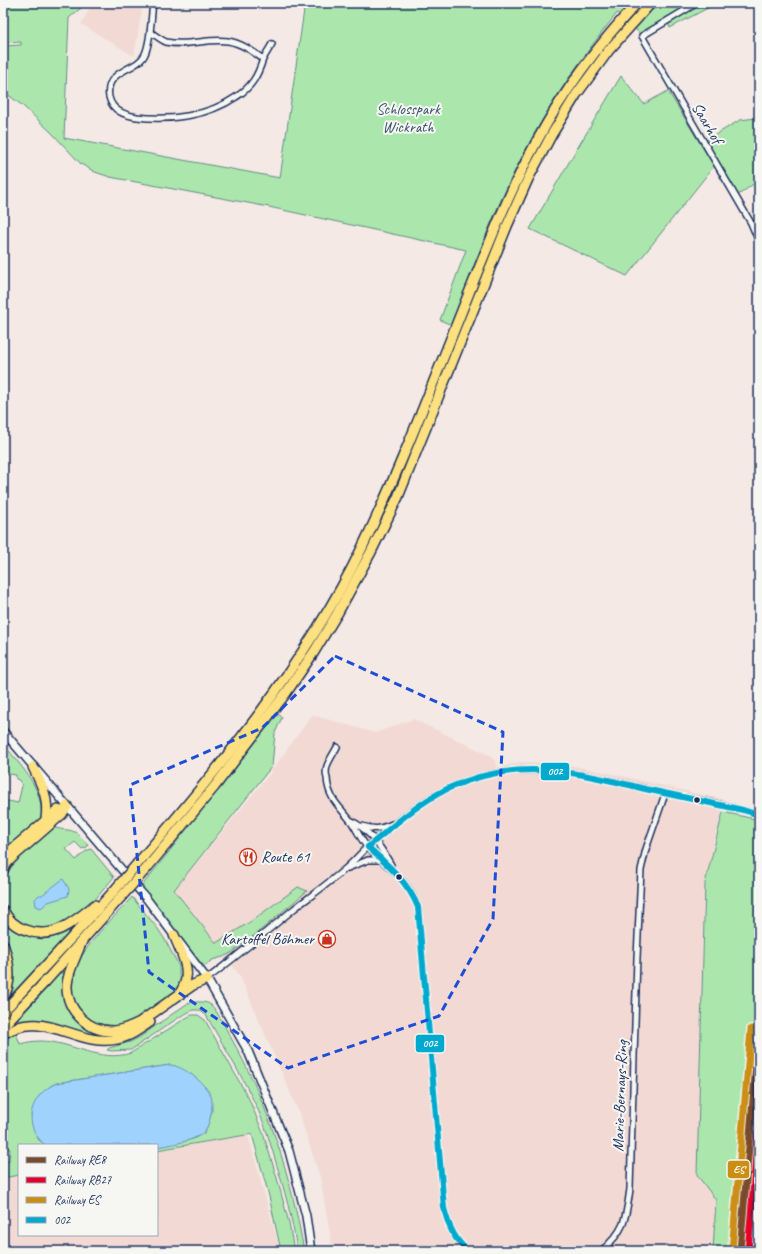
<svg xmlns="http://www.w3.org/2000/svg" width="762" height="1254" font-family="Caveat,sans-serif">
	<rect width="100%" height="100%" fill="#f4e9e4"/>
	<filter id="ink" filterUnits="userSpaceOnUse"><feTurbulence type="fractalNoise" baseFrequency=".025" numOctaves="2"/><feDisplacementMap in="SourceGraphic" scale="8" xChannelSelector="R" yChannelSelector="G"/><feConvolveMatrix kernelMatrix="1 2 1 2 8 2 1 2 1" color-interpolation-filters="sRGB"/></filter>
	<g filter="url(#ink)">
		<g fill="#f2d9d4">
			<polygon points="93,3 143,3 134,56 81,24"/>
			<polygon points="312,715 375,733 413,719 489,755 495,761 498,768 520,762 557,763 595,770 725,800 704,883 697,1175 716,1200 713,1251 332,1251 330,1233 320,1177 299,1113 240,976 216,943 174,890 268,776"/>
			<polygon points="248,1135 278,1243 279,1251 3,1251 3,1178 19,1175 19,1235 157,1235 157,1151"/>
		</g>
		<g fill="#abe7ac" stroke="#638b85">
			<path d="M3,3H85L82,7L69,18L64,138L280,178L305,3H717L670,28L668,22L642,36L625,18L617,13C586,52 556,94 532,138C499,197 475,261 452,325L440,320L466,250L269,207L110,177L95,172L81,164L51,132L23,106L3,91V46L21,45V42L3,43Z"/>
			<polygon points="621,76 644,104 668,91 714,166 627,276 530,229 575,152"/>
			<polygon points="759,116 759,180 737,196 705,141 740,120 756,118"/>
			<polygon points="278,714 282,717 275,733 272,766 174,890 216,943 250,922 298,887 307,891 255,935 231,953 223,957 212,960 205,966 199,962 141,887"/>
			<path d="M6,747C20,765 38,783 41,807C41,811 43,815 41,819L3,852V828L7,804L3,803V800L18,803L22,786L20,780L16,779V775L3,773V749Z"/>
			<polygon points="723,812 759,820 759,1214 757,1215 756,1251 713,1251 716,1200 697,1175 705,883"/>
			<path d="M52,827C72,833 72,825 88,845L87,847L82,849L75,842L66,849L76,860L86,851L91,849L114,877C102,891 91,906 76,917C68,922 58,928 48,929C30,932 10,922 3,905C1,899 3,884 3,877C7,861 39,838 52,827Z"/>
			<path d="M132,897L158,929L164,938L179,966V976L184,977C182,982 181,988 178,991C167,1001 131,1025 118,1027C94,1031 68,1008 70,983C71,980 73,975 74,972C84,944 113,919 132,897Z"/>
			<polygon points="3,915 29,934 76,925 5,1001 9,986 3,941"/>
			<polygon points="70,962 64,985 77,1018 109,1033 110,1039 13,1025"/>
			<path d="M193,1002C199,1002 206,1001 211,1005C217,1010 226,1029 230,1036C268,1103 291,1176 304,1251H297C293,1220 284,1189 275,1159C270,1143 266,1127 259,1112C244,1079 224,1047 206,1015L199,1010H193L181,1016L131,1050L111,1051L107,1050L109,1048L130,1042L140,1037L185,1005Z"/>
			<path d="M192,1015H198L205,1020L249,1099L263,1133L277,1178L289,1223L294,1251H281L269,1196L252,1134L157,1150V1147L193,1139L204,1133L207,1127L212,1111L211,1099L207,1090L192,1075L170,1065L57,1083L52,1085L39,1096L31,1114L38,1139L45,1145H19V1175L3,1178V1162L9,1161L10,1149L3,1148V1040L16,1033L20,1044C27,1042 34,1041 42,1041C72,1042 100,1063 131,1053L186,1018Z"/>
		</g>
		<g fill="#9fd3fe" stroke="#6a91be">
			<polygon points="63,879 69,889 68,896 48,902 41,908 36,906 35,899 39,895 42,895"/>
			<path d="M170,1065C184,1066 205,1083 211,1096C214,1105 210,1125 204,1132C196,1141 169,1145 157,1147V1145H45C21,1125 30,1094 57,1083Z"/>
		</g>
		<g fill="none" stroke-linecap="round" stroke-linejoin="round">
			<g stroke="#1b2f5e" stroke-width="8">
				<g id="minor">
					<polyline points="697,3 642,36 751,223 759,242"/>
					<path d="M150,32C155,35 161,40 166,42C186,47 208,38 228,41C241,43 252,51 263,59C258,75 252,87 236,97C208,116 171,121 137,117C125,115 112,111 109,97C104,69 138,71 145,54C151,41 151,17 153,3"/>
					<polyline points="263,59 272,44"/>
					<path d="M337,747C334,753 329,760 327,766C326,770 326,775 327,778C328,798 339,806 350,820C357,829 361,841 369,849C389,869 407,878 418,907L444,1208C448,1224 454,1241 468,1251"/>
					<path d="M352,821C370,831 381,847 391,865"/>
					<path d="M362,826C375,830 380,829 392,824"/>
					<polyline points="348,868 368,860 382,860"/>
					<path d="M207,979C237,956 266,932 295,908C312,895 329,883 345,869C353,862 360,854 367,847C397,821 428,794 466,781C533,757 598,778 664,793C695,800 728,804 759,815"/>
					<path d="M601,1251C625,1231 626,1219 630,1189L637,958L641,870L646,849L665,794"/>
				</g>
			</g>
			<g stroke="#1b2f5e" stroke-width="10">
				<polyline id="secondary" points="3,731 146,898 207,979 248,1051 289,1151 306,1216 311,1251"/>
			</g>
			<g stroke="#1b2f5e" stroke-width="12">
				<g id="motorway">
					<path d="M33,767C42,786 49,797 46,819"/>
					<polyline points="3,857 58,810"/>
					<path d="M138,863C222,765 305,665 362,548C402,465 435,378 469,293C490,241 510,190 537,141C564,91 598,45 637,3"/>
					<polyline points="146,869 215,786 286,693 314,652 337,614 371,552 398,497 507,226 528,179 552,134 576,95 609,50 651,3"/>
					<polyline points="3,870 7,863 15,855 62,814 67,806"/>
					<path d="M3,910C8,920 16,927 26,930C53,941 75,921 95,905"/>
					<path d="M174,935C182,955 194,973 180,993"/>
					<path d="M82,941C77,955 68,970 67,985C66,1010 88,1032 114,1031C123,1030 132,1026 140,1022L193,985L207,979"/>
					<path d="M3,944C9,961 13,981 3,998"/>
					<polyline points="3,1012 75,934 114,891"/>
					<polyline points="3,1026 45,982 121,897"/>
					<path d="M3,1034C43,1007 77,1048 117,1039C129,1037 140,1029 150,1022"/>
				</g>
			</g>
			<use href="#minor" stroke="#f6f6f2" stroke-width="5"/>
			<use href="#secondary" stroke="#f6f6f2" stroke-width="7"/>
			<use href="#motorway" stroke="#fde080" stroke-width="9"/>
			<g stroke="#1b2f5e" stroke-width="12" stroke-linecap="butt">
				<g id="motorway-bridge">
					<polyline points="114,891 138,863"/>
					<polyline points="121,897 146,869"/>
				</g>
			</g>
			<use href="#motorway-bridge" stroke="#fde080" stroke-width="9"/>
			<g stroke="#f6f6f2" stroke-width="9">
				<g id="bus-1">
					<path d="M368,847C389,866 407,881 418,907L444,1208C448,1225 454,1240 468,1251"/>
					<path d="M368,847C394,825 418,803 449,788C516,757 577,772 645,789C678,796 710,803 743,810L759,815"/>
				</g>
			</g>
			<use href="#bus-1" stroke="#00a9ce" stroke-width="6"/>
			<g stroke="#f6f6f2" stroke-width="10">
				<polyline id="rail-1" points="740,1251 759,1030"/>
			</g>
			<g stroke="#f6f6f2" stroke-width="10">
				<polyline id="rail-2" points="748,1251 759,1123"/>
			</g>
			<g stroke="#f6f6f2" stroke-width="10">
				<polyline id="rail-3" points="732,1250 751,1029"/>
			</g>
			<use href="#rail-1" stroke="#7a4b2a" stroke-width="7"/>
			<use href="#rail-2" stroke="#e4002b" stroke-width="7"/>
			<use href="#rail-3" stroke="#cb8e13" stroke-width="7"/>
		</g>
	</g>
	<path fill="none" stroke="#1d4ed8" stroke-width="3" stroke-dasharray="8 5" stroke-linejoin="round" d="M335,656L503,732L493,919L439,1016L288,1068L149,972L130,785L262,728Z"/>
	<defs>
		<g id="restaurant-ring" transform="scale(0.9)"><circle r="9.5" fill="#f6f6f2" stroke="#c8321e" stroke-width="1.5"/><path d="M-5-6h1v4h1v-4h1v4h1v-4h1v5L-1.5 .5V6h-2V.5L-5-1ZM5-6V6H3V1.5H1.5Q1.5-4 5-6Z" fill="#c8321e"/></g>
		<g id="shop-ring" transform="scale(0.9)"><circle r="9.5" fill="#f6f6f2" stroke="#c8321e" stroke-width="1.5"/><path d="M-5-2.5h2.3a2.7 3.5 0 0 1 5.4 0H5L5.5 6h-11ZM-1.5-2.5h3a1.5 2.3 0 0 0-3 0Z" fill="#c8321e"/></g>
	</defs>
	<g fill-rule="evenodd">
		<use href="#restaurant-ring" x="248" y="857"/>
		<use href="#shop-ring" x="327" y="939"/>
	</g>
	<g fill="#1b2f5e" stroke="#f6f6f2" stroke-width="1.5">
		<circle cx="697" cy="800" r="3.5"/>
		<circle cx="399" cy="877" r="3.5"/>
	</g>
	<g text-anchor="middle" dominant-baseline="central" stroke-width="4" stroke-linejoin="round" paint-order="stroke">
		<g font-size="16" fill="#38546e" stroke="#f6f6f2">
			<text x="408" y="109">Schlosspark<tspan x="408" dy="18">Wickrath</tspan></text>
		</g>
		<g font-size="16" fill="#1b2f5e" stroke="#f6f6f2">
			<text transform="translate(707 123) rotate(59)">Saarhof</text>
			<text transform="translate(620 1096) rotate(-88)">Marie-Bernays-Ring</text>
		</g>
		<g font-size="16" fill="#1b2f5e" stroke="#f6f6f2" text-anchor="start">
			<text x="261" y="857">Route 61</text>
			<text x="314" y="939" text-anchor="end">Kartoffel Böhmer</text>
		</g>
	</g>
	<g stroke="#f6f6f2" stroke-width="1.5">
		<rect x="540" y="762" width="30" height="19" rx="4" fill="#00a9ce"/>
		<rect x="415" y="1034" width="30" height="19" rx="4" fill="#00a9ce"/>
		<rect x="727" y="1160" width="23" height="19" rx="4" fill="#cb8e13"/>
	</g>
	<g font-size="11" text-anchor="middle" font-weight="bold" fill="#fff">
		<text x="555" y="775">002</text>
		<text x="430" y="1047">002</text>
		<text x="739" y="1173">ES</text>
	</g>
	<rect width="762" height="1254" fill="none" stroke="#f6f6f2" stroke-width="16"/>
	<rect x="8" y="8" width="746" height="1238" fill="none" stroke="#1b2f5e" stroke-width="1.5" filter="url(#ink)"/>
	<rect x="18" y="1144" width="140" height="92" fill="#f6f6f2" stroke="#9ea6b7"/>
	<rect x="26" y="1157" width="20" height="6" fill="#7a4b2a" stroke="#9ea6b7"/>
	<text x="54" y="1164" font-size="12" fill="#1b2f5e">Railway RE8</text>
	<rect x="26" y="1177" width="20" height="6" fill="#e4002b" stroke="#9ea6b7"/>
	<text x="54" y="1184" font-size="12" fill="#1b2f5e">Railway RB27</text>
	<rect x="26" y="1197" width="20" height="6" fill="#cb8e13" stroke="#9ea6b7"/>
	<text x="54" y="1204" font-size="12" fill="#1b2f5e">Railway ES</text>
	<rect x="26" y="1217" width="20" height="6" fill="#00a9ce" stroke="#9ea6b7"/>
	<text x="54" y="1224" font-size="12" fill="#1b2f5e">002</text>
</svg>
